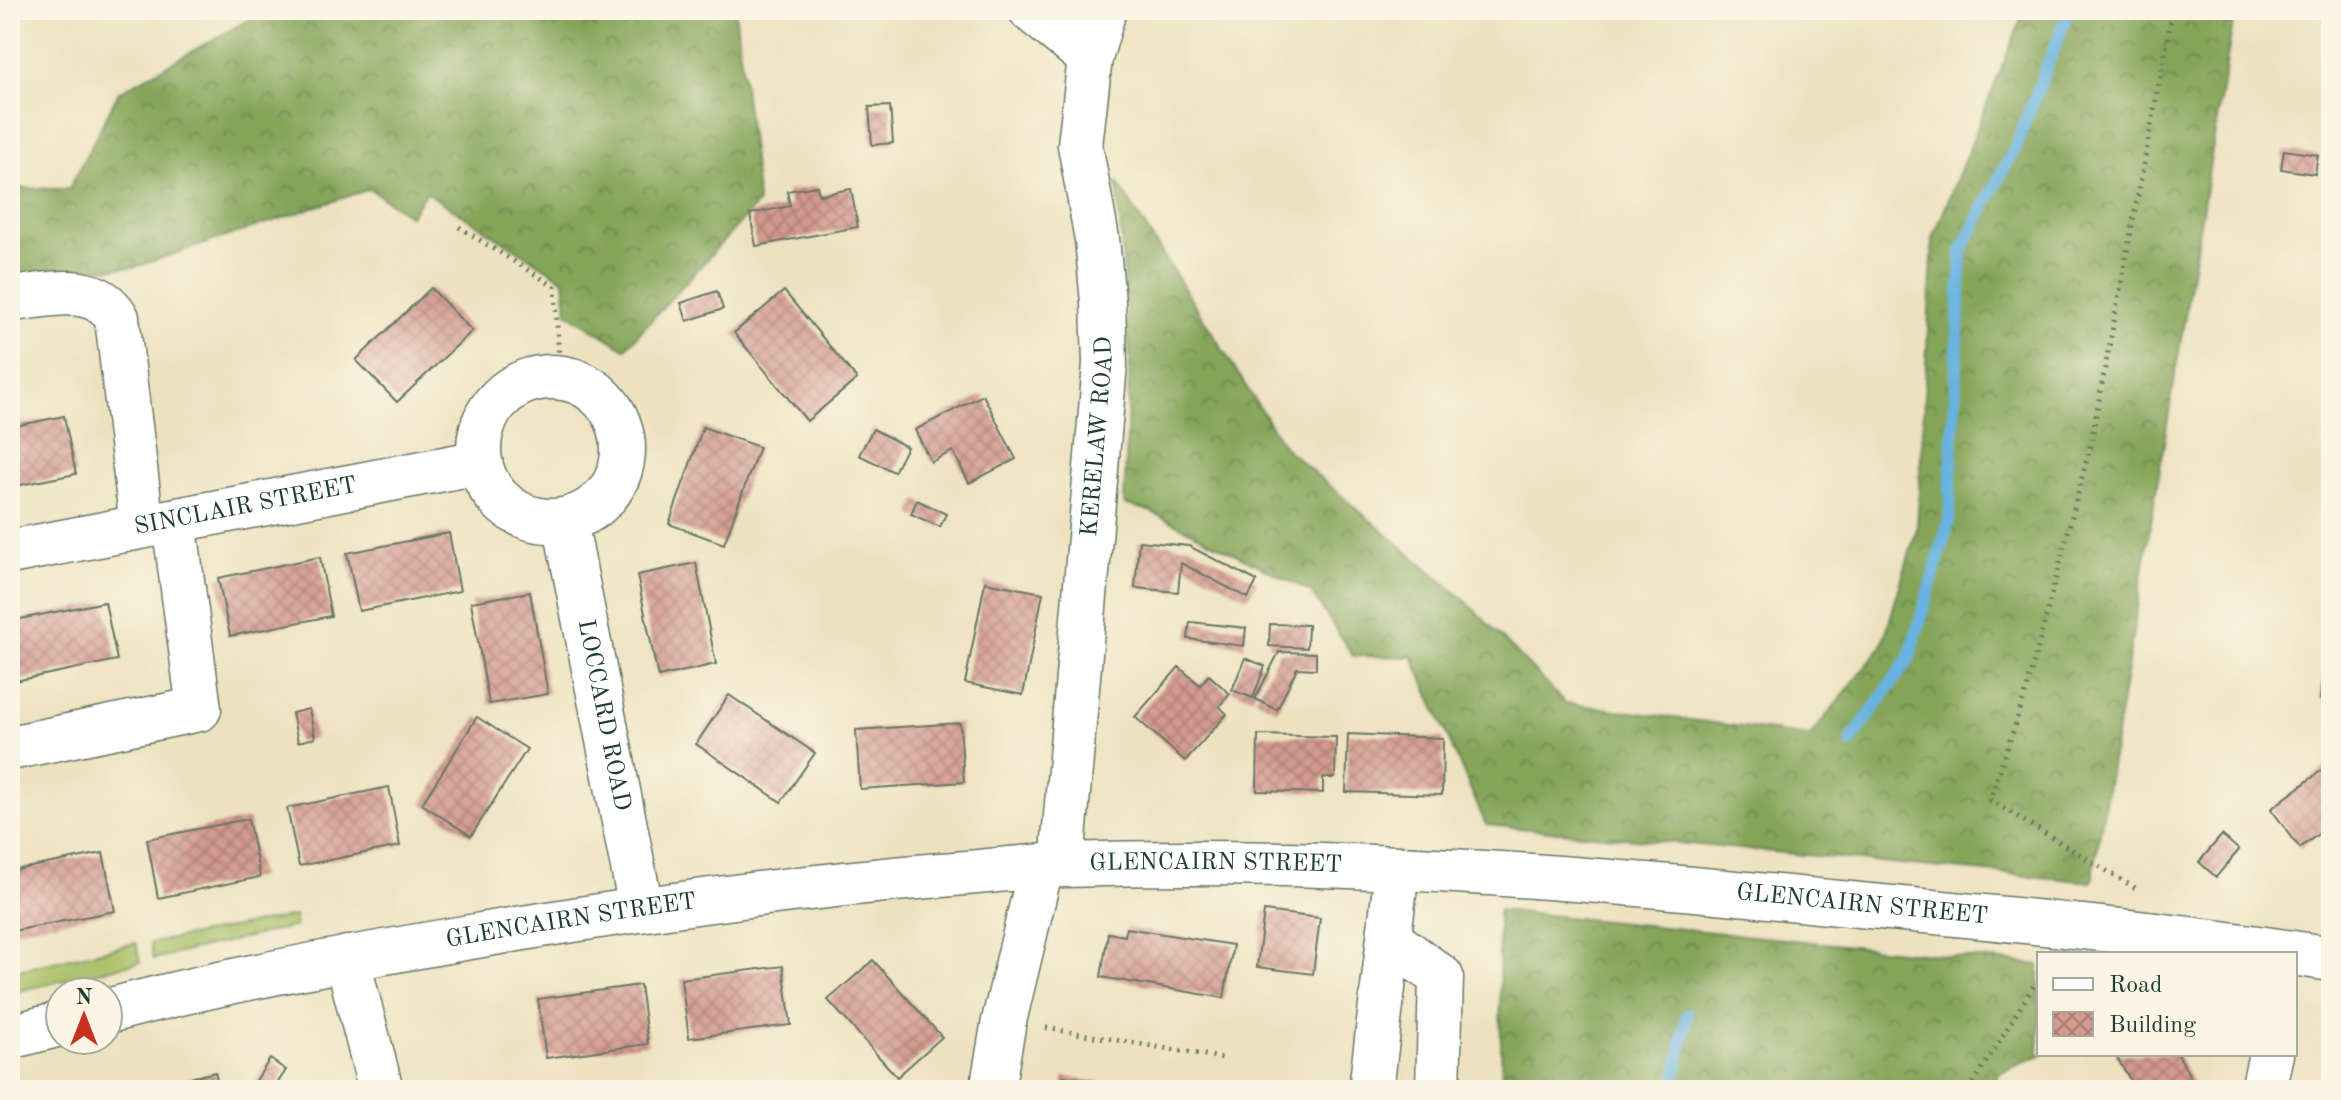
<svg xmlns="http://www.w3.org/2000/svg" width="2341" height="1100" font-family="'Old Standard TT',serif">
	<defs>
		<pattern id="forest-crowns" width="20" height="18" patternUnits="userSpaceOnUse" patternTransform="scale(2)"><rect width="20" height="18" fill="#84a459"/><path d="M2 6a3 3 0 1 1 6 0M12 15a3 3 0 1 1 6 0" fill="none" stroke="#6b874a"/></pattern>
		<pattern id="building-cross-hatch" width="8" height="8" patternUnits="userSpaceOnUse" patternTransform="scale(2)"><rect width="8" height="8" fill="#d49a8f"/><path d="M0 0l8 8M0 8l8-8" fill="none" stroke="#ab7f76"/></pattern>
	</defs>
	<rect width="100%" height="100%" fill="#fcf5e5"/>
	<filter id="ink" filterUnits="userSpaceOnUse"><feTurbulence type="fractalNoise" baseFrequency=".0125" numOctaves="2"/><feDisplacementMap in="SourceGraphic" scale="16" xChannelSelector="R" yChannelSelector="G"/><feConvolveMatrix kernelMatrix="1 2 1 2 8 2 1 2 1" color-interpolation-filters="sRGB"/></filter>
	<filter id="wash" filterUnits="userSpaceOnUse"><feTurbulence type="fractalNoise" baseFrequency=".006" numOctaves="4" result="noise"/><feDisplacementMap in="SourceGraphic" scale="32" xChannelSelector="R" yChannelSelector="G"/><feGaussianBlur stdDeviation="1.8" result="paint"/><feColorMatrix in="noise" values="0 0 0 0 0 0 0 0 0 0 0 0 0 0 0 0 0 1.4 0 .05"/><feComposite in="paint" operator="in"/></filter>
	<g filter="url(#wash)">
		<rect width="100%" height="100%" fill="#ede2c0"/>
		<g fill="#a6bd63" stroke="#627d4c" stroke-width="2">
			<polygon points="294,916 296,926 153,959 151,943"/>
			<polygon points="136,943 140,962 10,993 10,972"/>
		</g>
		<g fill="url(#forest-crowns)" stroke="#527046" stroke-width="2">
			<polygon points="266,10 735,10 758,203 625,349 567,313 564,280 426,192 410,216 370,189 135,267 10,274 10,188 69,189 119,92"/>
			<polygon points="2025,10 2235,10 2092,882 1486,825 1413,657 1353,656 1311,592 1152,512 1124,504 1130,358 1117,182 1285,448 1467,602 1565,703 1810,736 1882,646 1917,528 1933,238"/>
			<polygon points="1498,910 2039,965 2039,1054 2043,1054 1999,1073 1994,1090 1502,1090"/>
		</g>
		<g fill="none" stroke-linecap="round" stroke-linejoin="round">
			<g stroke="#68b3e1" stroke-width="12">
				<polyline points="1850,742 1909,659 1949,521 1962,250 2016,145 2069,10"/>
				<polyline points="1673,1090 1687,1015"/>
			</g>
		</g>
		<g id="blocks">
			<g fill="url(#building-cross-hatch)">
				<polygon points="890,106 893,143 872,145 869,107"/>
				<polygon points="2284,150 2318,155 2315,174 2281,169"/>
				<polygon points="817,186 819,195 851,189 858,227 756,246 750,214 790,206 787,191"/>
				<polygon points="431,288 472,331 397,402 356,360"/>
				<polygon points="717,291 723,309 687,321 681,303"/>
				<polygon points="784,291 857,379 807,421 734,333"/>
				<polygon points="983,395 1016,459 969,483 953,451 931,462 915,430"/>
				<polygon points="64,416 76,474 10,487 10,427"/>
				<polygon points="703,427 759,447 724,544 669,524"/>
				<polygon points="873,429 907,447 894,472 859,455"/>
				<polygon points="917,500 946,514 940,527 911,514"/>
				<polygon points="449,533 460,591 359,611 347,553"/>
				<polygon points="1139,541 1189,546 1257,581 1248,598 1181,563 1178,592 1135,588"/>
				<polygon points="320,557 331,616 230,636 218,578"/>
				<polygon points="696,563 716,664 658,677 637,575"/>
				<polygon points="985,582 1043,593 1023,695 965,683"/>
				<polygon points="530,592 548,694 489,704 471,602"/>
				<polygon points="105,602 117,660 15,681 10,655 10,621"/>
				<polygon points="1190,622 1246,628 1244,646 1188,639"/>
				<polygon points="1270,624 1308,625 1307,648 1269,646"/>
				<polygon points="2329,631 2331,631 2331,701 2320,699"/>
				<polygon points="1279,652 1316,653 1316,669 1297,668 1277,710 1255,699"/>
				<polygon points="1245,658 1265,666 1253,698 1232,690"/>
				<polygon points="1179,667 1200,685 1209,675 1230,694 1219,706 1227,714 1185,761 1135,717"/>
				<polygon points="729,695 815,753 781,802 696,744"/>
				<polygon points="309,709 315,738 298,742 292,713"/>
				<polygon points="477,717 527,749 471,836 422,804"/>
				<polygon points="960,723 964,782 860,789 856,730"/>
				<polygon points="1348,734 1443,738 1442,795 1346,792"/>
				<polygon points="1258,735 1336,737 1335,778 1323,778 1323,793 1257,791"/>
				<polygon points="2331,763 2331,824 2300,848 2271,809"/>
				<polygon points="389,787 400,846 299,866 287,808"/>
				<polygon points="248,819 260,877 158,898 147,839"/>
				<polygon points="2222,835 2239,850 2216,877 2199,862"/>
				<polygon points="103,853 115,911 13,931 10,916 10,871"/>
				<polygon points="1264,911 1320,918 1313,974 1257,967"/>
				<polygon points="1126,928 1233,945 1224,998 1101,977 1108,933 1125,936"/>
				<polygon points="873,960 942,1037 897,1077 828,1000"/>
				<polygon points="783,966 791,1025 689,1038 681,979"/>
				<polygon points="640,985 648,1044 546,1058 538,999"/>
				<polygon points="2115,1054 2178,1054 2197,1090 2136,1090"/>
				<polygon points="270,1059 286,1070 273,1090 250,1090"/>
				<polygon points="215,1072 220,1090 145,1090 145,1089"/>
				<polygon points="1064,1076 1136,1088 1136,1090 1061,1090"/>
			</g>
		</g>
	</g>
	<g filter="url(#ink)">
		<use href="#blocks" fill-opacity="0" stroke="#677765" stroke-width="2"/>
		<g fill="none" stroke-linecap="round" stroke-linejoin="round">
			<g stroke="#677765" stroke-width="47">
				<g id="minor">
					<polyline points="1031,10 1090,58"/>
					<path d="M10,299C47,296 95,280 117,318L142,526"/>
					<circle cx="551" cy="449" r="72"/>
					<path id="s1" d="M565,521L641,908"/>
					<path id="s2" d="M10,552L480,462"/>
					<polyline points="10,748 199,709 174,521"/>
					<path id="s3" d="M1064,865V839L1105,364L1103,302L1097,239L1080,145L1090,58L1104,10"/>
					<polyline points="1389,939 1441,977 1438,1090"/>
					<polyline points="347,958 381,1090"/>
					<polyline points="992,1090 1004,1021 1041,867"/>
					<polyline points="1371,1090 1397,869"/>
					<polyline points="2263,1090 2271,1054"/>
				</g>
			</g>
			<g stroke="#677765" stroke-width="47">
				<g id="major">
					<path id="s4" d="M108,1011C239,976 372,954 505,931C650,907 794,887 940,875C981,872 1023,867 1064,865C1323,856 1582,877 1839,903C2003,919 2168,933 2331,959"/>
					<polyline points="10,1037 60,1024"/>
				</g>
			</g>
			<g stroke="#677765" stroke-width="5" stroke-dasharray="2 6" stroke-linecap="butt">
				<polyline points="459,227 555,287 560,378"/>
				<polyline points="2135,888 1990,800 2027,689 2090,447 2173,10"/>
				<polyline points="1046,1028 1222,1058"/>
				<polyline points="1969,1090 2036,982 2039,982"/>
			</g>
			<use href="#minor" stroke="#fff" stroke-width="44"/>
			<use href="#major" stroke="#fff" stroke-width="44"/>
		</g>
	</g>
	<g text-anchor="middle" dominant-baseline="central" stroke-width="6" stroke-linejoin="round" paint-order="stroke">
		<g font-size="24" fill="#1f3d34" stroke="#fcf5e5">
			<text stroke="none"><textPath href="#s3" startOffset="430">KERELAW ROAD</textPath></text>
			<text stroke="none"><textPath href="#s2" startOffset="240">SINCLAIR STREET</textPath></text>
			<text stroke="none"><textPath href="#s1" startOffset="198">LOCCARD ROAD</textPath></text>
			<text stroke="none"><textPath href="#s4" startOffset="1120">GLENCAIRN STREET</textPath></text>
			<text stroke="none"><textPath href="#s4" startOffset="1768">GLENCAIRN STREET</textPath></text>
			<text stroke="none"><textPath href="#s4" startOffset="472">GLENCAIRN STREET</textPath></text>
		</g>
	</g>
	<rect width="2341" height="1100" fill="none" stroke="#fcf5e5" stroke-width="40"/>
	<rect x="2037" y="952" width="260" height="104" fill="#fcf5e5" stroke="#a4ab9e" stroke-width="2"/>
	<rect x="2053" y="978" width="40" height="12" fill="#ffffff" stroke="#a4ab9e" stroke-width="2"/>
	<text x="2109" y="992" font-size="24" fill="#1f3d34">Road</text>
	<rect x="2053" y="1012" width="40" height="24" fill="url(#building-cross-hatch)" stroke="#a4ab9e" stroke-width="2"/>
	<text x="2109" y="1032" font-size="24" fill="#1f3d34">Building</text>
	<g transform="translate(84 1016)"><circle r="38" fill="#fcf5e5" stroke="#a4ab9e" stroke-width="2"/>
	<path d="M0-6L14 30L0 20L-14 30Z" fill="#c8321e"/>
	<text y="-12" font-size="22" font-weight="bold" text-anchor="middle" fill="#1f3d34">N</text>
	</g>
</svg>
